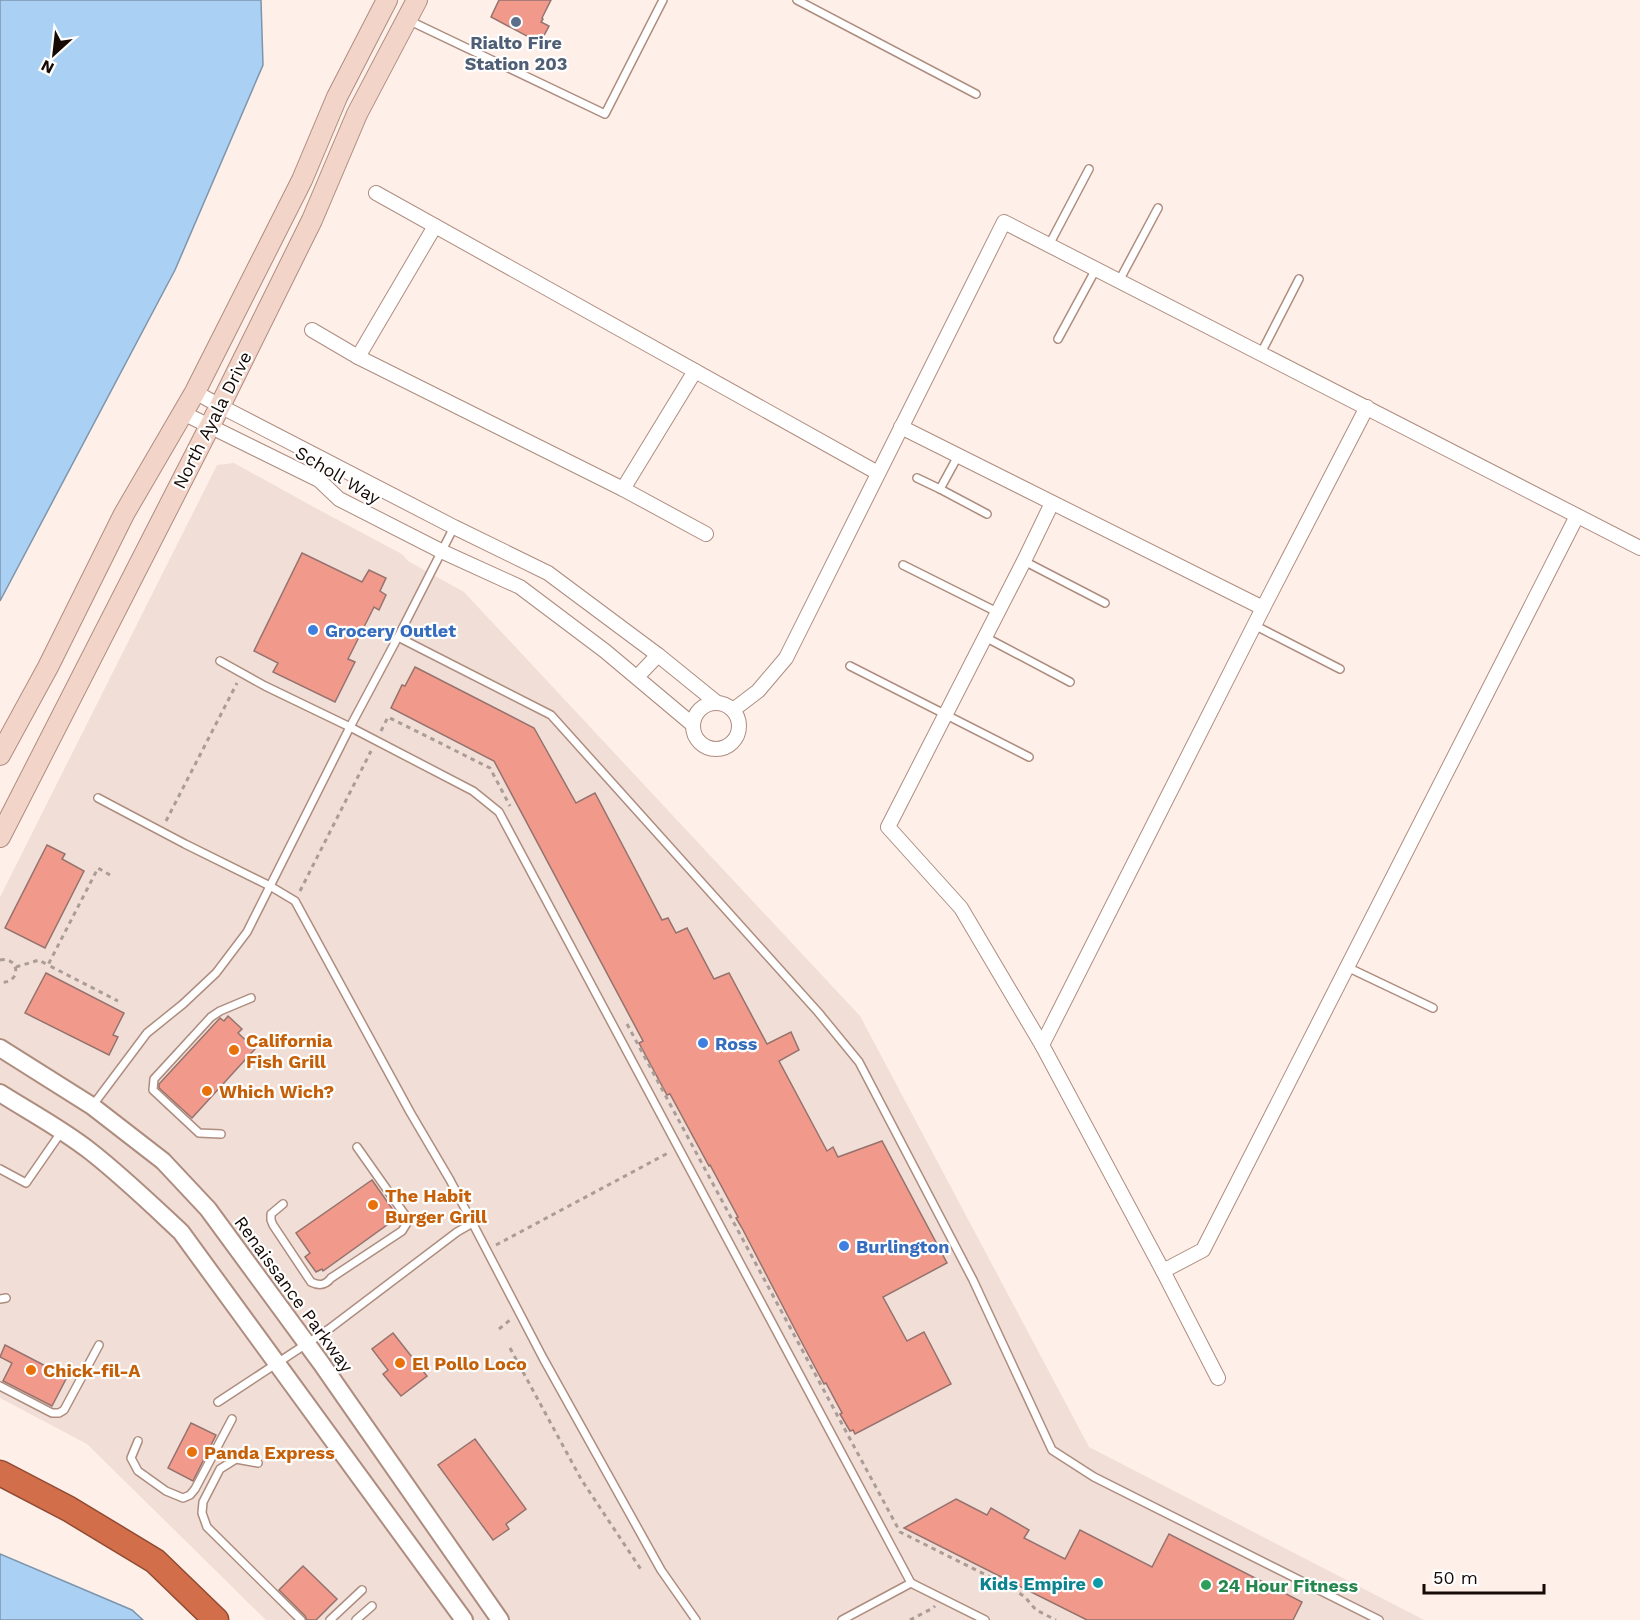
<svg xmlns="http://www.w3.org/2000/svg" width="1640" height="1620" font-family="'Work Sans',sans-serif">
	<rect width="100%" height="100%" fill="#feefe9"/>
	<polygon fill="#f0ded7" points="234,463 321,511 402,554 408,561 464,592 860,1016 1089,1447 1424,1620 266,1620 87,1444 0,1398 0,897 217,465"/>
	<g fill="#aad1f4" stroke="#7d95ac" stroke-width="1.5">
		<polygon points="0,0 261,0 263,65 175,270 0,601"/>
		<polygon points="0,1554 132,1610 143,1620 0,1620"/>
	</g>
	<g fill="#f19a8c" stroke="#96726d" stroke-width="1.5">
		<polygon points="499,0 551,0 542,18 543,19 541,22 549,26 540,43 491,17"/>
		<polygon points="302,553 362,582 369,570 386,578 380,591 386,595 379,610 374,607 348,659 355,662 335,702 273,672 278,663 254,651"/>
		<polygon points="415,667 534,728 576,803 595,793 662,920 668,918 676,933 687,928 714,979 729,973 767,1044 791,1032 799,1050 779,1061 827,1151 833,1147 838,1157 882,1141 947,1263 883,1297 907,1341 924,1332 951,1384 855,1434 853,1430 850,1431 840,1414 842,1413 826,1383 824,1384 801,1341 742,1228 736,1218 738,1217 710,1165 709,1166 670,1094 667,1095 639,1043 643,1041 494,761 391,708 402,685 405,686"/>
		<polygon points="47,845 65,854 62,859 84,871 45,948 5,928"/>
		<polygon points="46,973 124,1013 113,1035 118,1037 109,1055 25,1013"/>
		<polygon points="228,1016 242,1029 238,1033 255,1049 192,1118 159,1088 159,1084 220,1018 224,1021"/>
		<polygon points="372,1180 398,1217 323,1271 322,1269 316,1272 305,1257 310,1253 296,1233"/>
		<polygon points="393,1333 427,1376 401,1396 383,1374 388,1370 372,1349"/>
		<polygon points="5,1345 67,1377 52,1406 3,1381 12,1363 0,1357"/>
		<polygon points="191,1423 216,1435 193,1481 168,1468"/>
		<polygon points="475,1439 526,1509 506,1524 509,1529 493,1540 438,1465"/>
		<polygon points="956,1499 987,1515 991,1508 1029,1530 1024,1538 1065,1559 1080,1530 1152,1567 1169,1534 1302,1602 1293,1620 1087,1620 904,1528"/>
		<polygon points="303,1566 337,1599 316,1620 307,1620 305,1616 279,1590"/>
	</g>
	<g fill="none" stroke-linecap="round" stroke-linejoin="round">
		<g stroke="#ae8d7f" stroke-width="10">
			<g id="service">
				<polyline points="797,0 976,94"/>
				<polyline points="408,20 605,114 663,0"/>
				<polyline points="1049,245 1089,169"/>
				<polyline points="1119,281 1158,208"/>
				<polyline points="1058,339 1096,269"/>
				<polyline points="1261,353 1299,279"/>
				<polyline points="958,456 940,489 987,514"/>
				<polyline points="917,478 940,489"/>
				<polyline points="454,527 398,637 551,715 818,1012 859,1062 973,1280 1052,1450 1094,1477 1379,1620"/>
				<polyline points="1024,561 1105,603"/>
				<polyline points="903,565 997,612"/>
				<polyline points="1254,625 1340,669"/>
				<polyline points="985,637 1070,682"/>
				<polyline points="220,661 265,686 350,727 473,791 499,812 911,1583 985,1620"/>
				<polyline points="850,666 1029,757"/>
				<polyline points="98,798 185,844 270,886 295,901 410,1112 450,1180 543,1358 661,1570 696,1620"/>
				<polyline points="1347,967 1433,1008"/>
				<polyline points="93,1105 147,1033 183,1004 216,973 247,932 350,727 398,637"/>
				<polyline points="221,1134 199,1133 153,1090 154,1079 211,1017 220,1011 251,998"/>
				<polyline points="0,1169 26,1183 62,1131"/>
				<path d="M283,1204L271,1214V1220L273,1225L311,1282C319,1286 325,1286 331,1278L402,1231L407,1223L405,1215L357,1147"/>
				<polyline points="0,1299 6,1298"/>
				<polyline points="0,1386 52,1413 59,1413 64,1410 99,1345"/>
				<polyline points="218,1402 329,1329 457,1232 471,1224"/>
				<polyline points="138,1441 131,1458 138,1471 166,1491 183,1498 190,1495 195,1489 232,1419"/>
				<polyline points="258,1463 236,1459 220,1469 203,1502 202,1513 207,1527 301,1620"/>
				<polyline points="330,1620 362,1590"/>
				<polyline points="356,1620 372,1606"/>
				<polyline points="842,1620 911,1583"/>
			</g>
		</g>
		<g stroke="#ae8d7f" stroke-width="16">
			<g id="minor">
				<polyline points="376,193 878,473"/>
				<polyline points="312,330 358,357 623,489 706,534"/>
				<polyline points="358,357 435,226"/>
				<polyline points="195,392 220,406 454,527 548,573 658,655 716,702"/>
				<polyline points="183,413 319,480 339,499 441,551 520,587 605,651 692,724"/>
				<polyline points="901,427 1263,608"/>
				<polyline points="623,489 695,371"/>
				<polyline points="1052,503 1024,561 888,827 961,908 1042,1045 1163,1271 1218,1378"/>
				<polyline points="637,677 658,655"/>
				<circle cx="716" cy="726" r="23"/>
				<polyline points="733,710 758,691 786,658 1004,222 1640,548"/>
				<polyline points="1042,1045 1263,608 1367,407"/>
				<polyline points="1163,1271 1203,1250 1577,516"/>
			</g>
		</g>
		<g stroke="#ae8d7f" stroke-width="20">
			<g id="tertiary">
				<polyline points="0,1048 92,1106 163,1161 208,1209 321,1363 500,1620"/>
				<path d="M0,1093C30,1112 62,1129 90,1151C122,1176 151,1204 181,1232L464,1620"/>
			</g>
		</g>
		<g stroke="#ae8d7f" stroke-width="22">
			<g id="secondary">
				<polyline points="0,755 48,667 124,514 195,392 302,180 337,97 387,0"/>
				<polyline points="0,837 220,406 312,220 357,114 417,0"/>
			</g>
		</g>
		<g stroke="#904b32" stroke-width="27">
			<polyline id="motorway" points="0,1473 69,1509 155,1561 216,1620"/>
		</g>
		<g stroke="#aa9c96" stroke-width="3" stroke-dasharray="4.5 4.5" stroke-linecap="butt">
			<polyline points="381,731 388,717 490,768 510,806"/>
			<polyline points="166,821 237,683"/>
			<polyline points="110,875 98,868 48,965 118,1001"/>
			<polyline points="300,891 371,751"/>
			<path d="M0,960C21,956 21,985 0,982"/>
			<polyline points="16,967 39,960 48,965"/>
			<polyline points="627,1024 900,1532 1012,1588 1025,1597 1036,1610 1056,1620"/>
			<polyline points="496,1245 668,1153"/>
			<polyline points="499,1329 510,1320 510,1318"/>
			<polyline points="510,1348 581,1479 642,1571"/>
			<polyline points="910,1620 933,1608 935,1606"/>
		</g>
		<use href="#service" stroke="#fff" stroke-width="7"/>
		<use href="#minor" stroke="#fff" stroke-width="14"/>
		<use href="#tertiary" stroke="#fff" stroke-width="16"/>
		<use href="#secondary" stroke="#f2d4c9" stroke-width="20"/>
		<use href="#motorway" stroke="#d26e4a" stroke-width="24"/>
	</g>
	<circle fill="#5c6f8a" stroke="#fff" stroke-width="2" cx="516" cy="22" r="6"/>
	<g fill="#3f7fe0" stroke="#fff" stroke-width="2">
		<circle cx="313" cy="630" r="6"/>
		<circle cx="703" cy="1043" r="6"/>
		<circle cx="844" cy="1246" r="6"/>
	</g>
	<g fill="#e8710a" stroke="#fff" stroke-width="2">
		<circle cx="234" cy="1050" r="6"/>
		<circle cx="207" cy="1091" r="6"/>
		<circle cx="373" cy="1205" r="6"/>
		<circle cx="400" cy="1363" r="6"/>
		<circle cx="31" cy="1370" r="6"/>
		<circle cx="192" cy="1452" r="6"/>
	</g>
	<circle fill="#0f9aa8" stroke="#fff" stroke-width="2" cx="1098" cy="1583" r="6"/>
	<circle fill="#2e9e5b" stroke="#fff" stroke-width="2" cx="1206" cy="1585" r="6"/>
	<g text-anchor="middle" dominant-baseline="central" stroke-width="4.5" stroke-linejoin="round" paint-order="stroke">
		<g font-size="18" font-weight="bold" fill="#4e5e75" stroke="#fff">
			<text x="516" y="42">Rialto Fire<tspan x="516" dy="21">Station 203</tspan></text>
		</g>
		<g font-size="18" fill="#150a05" stroke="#fff">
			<text transform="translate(212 420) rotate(-63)">North Ayala Drive</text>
			<text transform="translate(338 475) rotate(31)">Scholl Way</text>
			<text transform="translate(294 1294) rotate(54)">Renaissance Parkway</text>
		</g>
		<g font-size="18" font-weight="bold" fill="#366cbe" stroke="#fff" text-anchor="start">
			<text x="325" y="630">Grocery Outlet</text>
			<text x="715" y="1043">Ross</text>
			<text x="856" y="1246">Burlington</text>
		</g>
		<g font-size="18" font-weight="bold" fill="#c56008" stroke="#fff" text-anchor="start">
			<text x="246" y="1040">California<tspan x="246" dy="21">Fish Grill</tspan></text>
			<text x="219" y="1091">Which Wich?</text>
			<text x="385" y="1195">The Habit<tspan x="385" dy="21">Burger Grill</tspan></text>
			<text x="412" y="1363">El Pollo Loco</text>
			<text x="43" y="1370">Chick-fil-A</text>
			<text x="204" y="1452">Panda Express</text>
		</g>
		<g font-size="18" font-weight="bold" fill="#0d838f" stroke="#fff" text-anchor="end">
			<text x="1086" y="1583">Kids Empire</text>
		</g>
		<g font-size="18" font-weight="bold" fill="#27864d" stroke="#fff" text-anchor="start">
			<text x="1218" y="1585">24 Hour Fitness</text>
		</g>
	</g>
	<g transform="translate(54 54) rotate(207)" stroke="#ffffff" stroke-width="4.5" paint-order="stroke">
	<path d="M0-4.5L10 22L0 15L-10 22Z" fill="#150a05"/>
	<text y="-9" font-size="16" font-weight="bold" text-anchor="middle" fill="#150a05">N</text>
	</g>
	<path d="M1424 1584v9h120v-9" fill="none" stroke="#150a05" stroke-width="3"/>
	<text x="1433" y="1584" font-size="18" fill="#150a05" stroke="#ffffff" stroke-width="4.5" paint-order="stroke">50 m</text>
</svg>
